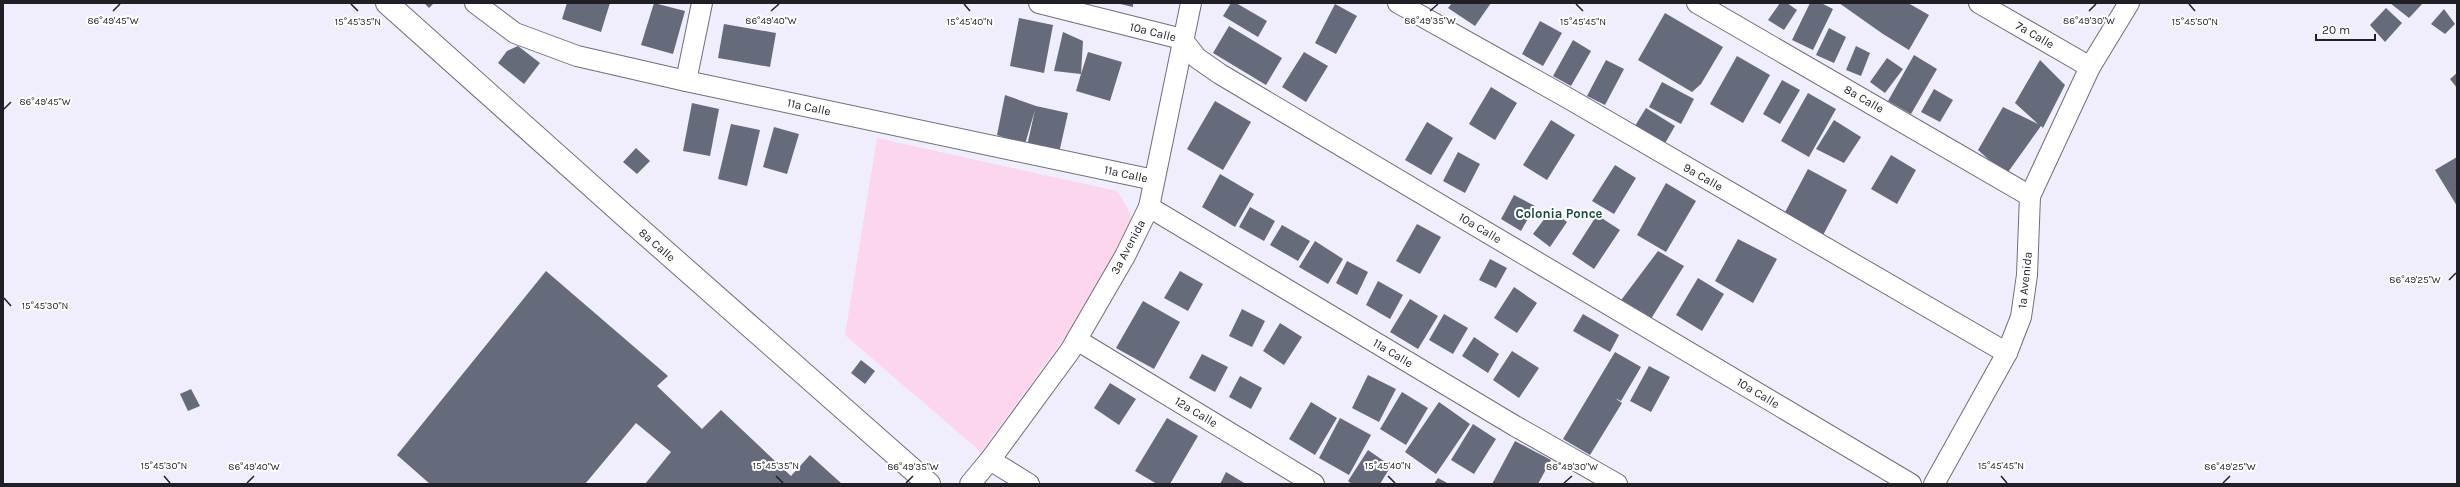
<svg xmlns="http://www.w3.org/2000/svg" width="2460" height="487" font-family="Karla,sans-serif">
	<rect width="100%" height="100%" fill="#f0eefc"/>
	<polygon fill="#fbd6ec" points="877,138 1117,191 1127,207 1133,223 1068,333 981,452 845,335"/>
	<g fill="#656b7a">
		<polygon points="424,3 434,3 429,8"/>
		<polygon points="567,3 610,3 601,32 562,19"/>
		<polygon points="654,3 685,11 673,54 641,45"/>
		<polygon points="1116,3 1133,3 1133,7"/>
		<polygon points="1231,3 1236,3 1267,21 1258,37 1223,16"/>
		<polygon points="1452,3 1491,3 1475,26 1448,8"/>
		<polygon points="1780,3 1787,3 1797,10 1784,30 1768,20"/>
		<polygon points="1810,3 1821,3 1833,9 1813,50 1792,40"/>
		<polygon points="1839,3 1908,3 1929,15 1909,50 1883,34"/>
		<polygon points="2390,3 2423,3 2409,18"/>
		<polygon points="1335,4 1357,16 1336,54 1315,43"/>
		<polygon points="2386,8 2402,23 2385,42 2370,25"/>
		<polygon points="2444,9 2455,24 2445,34 2431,24"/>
		<polygon points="1665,13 1723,47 1701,84 1692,92 1638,60"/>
		<polygon points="1019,18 1053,25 1044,73 1010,66"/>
		<polygon points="1540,21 1562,33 1543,66 1522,54"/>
		<polygon points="724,24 776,33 770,67 718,58"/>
		<polygon points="1229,26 1282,58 1266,85 1213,53"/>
		<polygon points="1829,28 1846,37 1834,63 1816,55"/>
		<polygon points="1063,32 1083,41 1081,74 1088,52 1122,62 1110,101 1076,91 1081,74 1054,71"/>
		<polygon points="1573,40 1591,51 1571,86 1553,76"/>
		<polygon points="518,46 540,63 524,84 498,63 507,51"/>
		<polygon points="1856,46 1870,53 1861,76 1846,70"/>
		<polygon points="1304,52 1328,66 1306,102 1282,87"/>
		<polygon points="1914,55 1937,69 1911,114 1888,101"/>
		<polygon points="1737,56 1770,75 1743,123 1710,104"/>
		<polygon points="1887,58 1903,69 1885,93 1870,82"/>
		<polygon points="1606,60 1624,69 1605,105 1587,96"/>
		<polygon points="2040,60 2065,85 2043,128 2041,126 2006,175 1978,150 2003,107 2038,124 2015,103"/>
		<polygon points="2457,73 2457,88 2450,79"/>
		<polygon points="1782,80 1800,90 1780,124 1763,114"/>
		<polygon points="1662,82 1694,99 1681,124 1649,107"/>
		<polygon points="1491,87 1517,103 1495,140 1469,124"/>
		<polygon points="1934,89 1953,100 1940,122 1921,112"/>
		<polygon points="1808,93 1836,109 1809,157 1781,141"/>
		<polygon points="1005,95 1036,106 1068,113 1059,153 1027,146 1035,110 1025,144 997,135"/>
		<polygon points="1215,101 1251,122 1223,170 1187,149"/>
		<polygon points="692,103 719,109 710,156 683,151"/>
		<polygon points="1646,108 1675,126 1664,145 1635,126"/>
		<polygon points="1551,120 1575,135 1547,180 1523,165"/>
		<polygon points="1834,120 1861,137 1844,163 1816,149"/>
		<polygon points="1427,122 1453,138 1431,175 1405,160"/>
		<polygon points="731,124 760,130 747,186 718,179"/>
		<polygon points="774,127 799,134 787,174 763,167"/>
		<polygon points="636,148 650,161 637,174 623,162"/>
		<polygon points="1458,152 1480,164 1465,193 1443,181"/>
		<polygon points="1891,155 1916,170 1897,204 1871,189"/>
		<polygon points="2457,157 2457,206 2435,170"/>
		<polygon points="1615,165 1636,178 1614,214 1592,201"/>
		<polygon points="1808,169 1847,190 1822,237 1783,216"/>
		<polygon points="1220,174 1254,194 1235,227 1202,207"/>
		<polygon points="1666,183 1696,201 1666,252 1637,235"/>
		<polygon points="1514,195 1535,206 1521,231 1501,219"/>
		<polygon points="1250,207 1275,221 1264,241 1239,227"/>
		<polygon points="1551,210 1567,222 1550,247 1533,234"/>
		<polygon points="1597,215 1620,230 1594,269 1572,254"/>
		<polygon points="1417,224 1441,237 1420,274 1396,261"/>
		<polygon points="1282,225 1310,241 1298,261 1270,245"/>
		<polygon points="1738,239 1777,259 1753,303 1715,281"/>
		<polygon points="1315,241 1343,259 1328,284 1299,267"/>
		<polygon points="1658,251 1684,266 1649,322 1619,303"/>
		<polygon points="1490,259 1507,268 1496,288 1479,280"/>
		<polygon points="1347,261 1368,272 1357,295 1336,283"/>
		<polygon points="546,271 668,376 657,386 702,429 721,410 791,476 810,455 842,484 645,484 671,452 636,423 585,484 430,484 397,455"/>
		<polygon points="1180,271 1203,284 1188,311 1164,298"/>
		<polygon points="1698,278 1724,294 1702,331 1676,315"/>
		<polygon points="1378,281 1403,295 1390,319 1366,305"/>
		<polygon points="1514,287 1537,303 1517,333 1494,318"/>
		<polygon points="1410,299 1438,316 1418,349 1390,332"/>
		<polygon points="1143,301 1180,322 1154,369 1116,348"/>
		<polygon points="1242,309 1265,321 1252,347 1229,336"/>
		<polygon points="1444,314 1468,328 1453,354 1429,340"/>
		<polygon points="1583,314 1619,335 1610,352 1573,331"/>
		<polygon points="1280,323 1302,337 1284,365 1263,351"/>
		<polygon points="1474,337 1499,354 1488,373 1462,356"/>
		<polygon points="1512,351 1539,368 1519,398 1493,380"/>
		<polygon points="1615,352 1641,367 1621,401 1615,398 1622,403 1590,455 1563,439"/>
		<polygon points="1202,354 1228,367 1215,392 1189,378"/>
		<polygon points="861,360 875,371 865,384 851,373"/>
		<polygon points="1649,366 1670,377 1651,412 1630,401"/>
		<polygon points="1368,375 1396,389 1379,422 1352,408"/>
		<polygon points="1240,376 1262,388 1251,409 1229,397"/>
		<polygon points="1110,383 1136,399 1119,425 1094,408"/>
		<polygon points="191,389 200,406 188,411 180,394"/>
		<polygon points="1402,392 1428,408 1406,445 1380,429"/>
		<polygon points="1311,402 1337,418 1315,455 1289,439"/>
		<polygon points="1439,402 1470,424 1436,474 1405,452"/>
		<polygon points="1167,418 1198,436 1170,484 1157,484 1135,471"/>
		<polygon points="1340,418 1371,435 1349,475 1319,458"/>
		<polygon points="1473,424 1496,439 1474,474 1451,460"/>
		<polygon points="1515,441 1551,460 1538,484 1492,484"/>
		<polygon points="1368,450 1391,466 1380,484 1352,484 1348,481"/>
		<polygon points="1226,472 1246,484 1220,484"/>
		<polygon points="1438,478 1449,484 1434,484"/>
	</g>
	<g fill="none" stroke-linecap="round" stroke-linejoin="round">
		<g stroke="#706e7e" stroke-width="22">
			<g id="minor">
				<polyline points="475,3 515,33 577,56 686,81 1154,180"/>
				<polyline points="1039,3 1182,39 1197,58 1220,74 1911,484"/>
				<polyline points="1398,3 1566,97 2007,353"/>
				<polyline points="1697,3 2030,196"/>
				<polyline points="1979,3 2090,67"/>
				<polyline points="686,81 702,3"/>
				<polyline points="1149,207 1515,426 1617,484"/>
				<polyline points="1077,340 1314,484"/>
				<polyline points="990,460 1029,484"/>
				<polyline points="970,484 990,460 1070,351 1125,256 1149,207 1191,3"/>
				<polyline points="1934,484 2007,353 2021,317 2027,275 2030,196 2090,67 2129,3"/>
			</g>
		</g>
		<g stroke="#706e7e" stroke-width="24">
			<polyline id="tertiary" points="387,3 625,216 929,484"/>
		</g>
		<use href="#minor" stroke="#fff" stroke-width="20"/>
		<use href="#tertiary" stroke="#fff" stroke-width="22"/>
	</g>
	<path fill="none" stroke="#201f26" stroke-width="1.5" d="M351,4L358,11M964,4L970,11M1576,4L1583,11M2189,4L2195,11M113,11L120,4M771,11L779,4M1430,11L1438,4M2089,11L2096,4M4,109L11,102M2449,280L2456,273M4,298L11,306M164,476L170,483M776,476L783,483M1388,476L1395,483M2001,476L2007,483M247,483L254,476M906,483L913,476M1564,483L1572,476M2223,483L2230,476"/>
	<g text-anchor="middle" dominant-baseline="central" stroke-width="4" stroke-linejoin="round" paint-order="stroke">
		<g font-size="12" fill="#201f26" stroke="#fff">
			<text transform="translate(1153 32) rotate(14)">10a Calle</text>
			<text transform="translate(2035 35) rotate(30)">7a Calle</text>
			<text transform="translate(1864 99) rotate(30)">8a Calle</text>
			<text transform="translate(809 107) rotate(12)">11a Calle</text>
			<text transform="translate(1126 174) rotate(12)">11a Calle</text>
			<text transform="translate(1703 177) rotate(30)">9a Calle</text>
			<text transform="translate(1480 228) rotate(31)">10a Calle</text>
			<text transform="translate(657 245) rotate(41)">8a Calle</text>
			<text transform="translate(1128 247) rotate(-62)">3a Avenida</text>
			<text transform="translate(2025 280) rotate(-84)">1a Avenida</text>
			<text transform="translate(1393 353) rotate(31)">11a Calle</text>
			<text transform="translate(1758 393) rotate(31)">10a Calle</text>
			<text transform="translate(1196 412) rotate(31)">12a Calle</text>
		</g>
		<g font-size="13" font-weight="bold" fill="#174b3d" stroke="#fff">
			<text x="1559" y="213">Colonia Ponce</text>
		</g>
	</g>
	<g font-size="10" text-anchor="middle" fill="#201f26" stroke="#fff" stroke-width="4" stroke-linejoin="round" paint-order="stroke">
		<text x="1430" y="24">86°49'35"W</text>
		<text x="2089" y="24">86°49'30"W</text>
		<text x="113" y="24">86°49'45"W</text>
		<text x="771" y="24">86°49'40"W</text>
		<text x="358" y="25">15°45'35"N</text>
		<text x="970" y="25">15°45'40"N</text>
		<text x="1583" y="25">15°45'45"N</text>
		<text x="2195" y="25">15°45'50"N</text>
		<text x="45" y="105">86°49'45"W</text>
		<text x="2415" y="283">86°49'25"W</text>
		<text x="45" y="309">15°45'30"N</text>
		<text x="164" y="469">15°45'30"N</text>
		<text x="776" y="469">15°45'35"N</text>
		<text x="1388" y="469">15°45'40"N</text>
		<text x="2001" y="469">15°45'45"N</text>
		<text x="254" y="470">86°49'40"W</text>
		<text x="913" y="470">86°49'35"W</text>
		<text x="1572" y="470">86°49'30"W</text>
		<text x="2230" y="470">86°49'25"W</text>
	</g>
	<rect width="2460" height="487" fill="none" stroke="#201f26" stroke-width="8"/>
	<path d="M2316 34v6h59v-6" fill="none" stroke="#201f26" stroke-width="2"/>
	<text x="2322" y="34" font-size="12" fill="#201f26" stroke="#ffffff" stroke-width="3" paint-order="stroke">20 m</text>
</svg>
